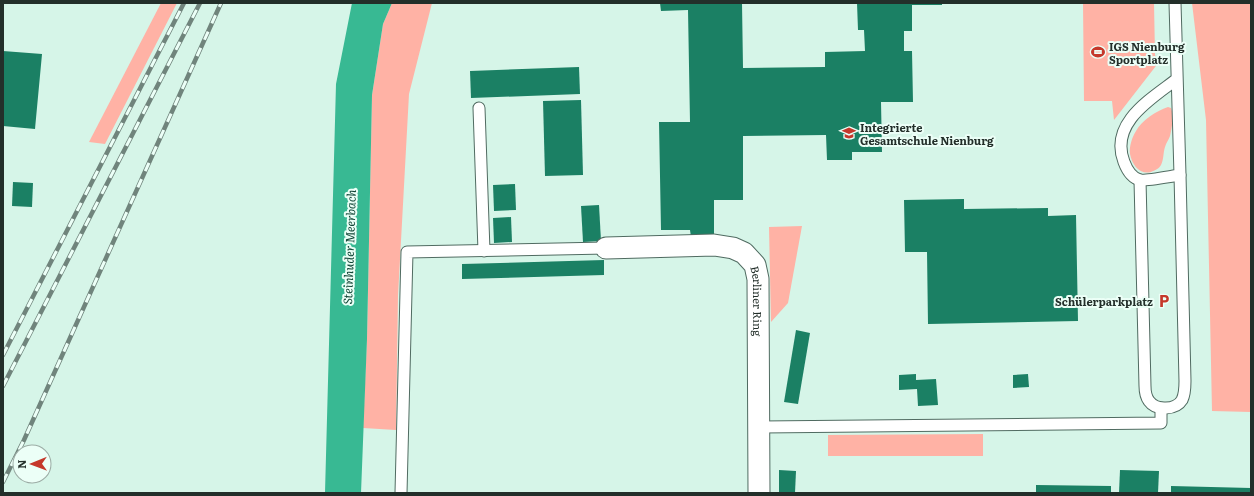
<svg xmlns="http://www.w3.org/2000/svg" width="1254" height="496" font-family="Literata,serif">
	<rect width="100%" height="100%" fill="#d6f5e8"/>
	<g fill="#ffb2a5">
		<polygon points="161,3 177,3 105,144 89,142"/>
		<polygon points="392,3 432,3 409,94 398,296 396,430 363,428 367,339 372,95 383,24"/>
		<polygon points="1083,3 1154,3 1155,55 1159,62 1114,120 1112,101 1084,101"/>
		<polygon points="1192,3 1251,3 1251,412 1212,411 1206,120"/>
		<path d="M1168,107L1171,108C1174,115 1172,128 1170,136C1169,139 1166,143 1165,147C1163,153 1164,159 1161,165C1159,169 1155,170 1151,172C1140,175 1132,165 1130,154C1129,147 1132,137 1136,131C1142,120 1156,111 1168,107Z"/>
		<polygon points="802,226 788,303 771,322 769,227"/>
		<polygon points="983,434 983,456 828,456 828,435"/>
	</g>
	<polygon fill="#38b993" points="352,3 392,3 383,24 372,95 367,339 361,493 325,493 336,84"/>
	<g fill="#1b8064">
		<polygon points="660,3 742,3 743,68 825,67 825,52 865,51 864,30 858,30 857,3 942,3 942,5 912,5 912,31 904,31 904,51 912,51 913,102 881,102 882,152 852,152 852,160 827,160 826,135 743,136 743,200 714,200 714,237 691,237 690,230 661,230 659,122 690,122 688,10 661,11"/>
		<polygon points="3,51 42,54 35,129 3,126"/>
		<polygon points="579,67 580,94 471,98 470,71"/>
		<polygon points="581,100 583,175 545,176 543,101"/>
		<polygon points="13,182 33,183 32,207 12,206"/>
		<polygon points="515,184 516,210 494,211 493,185"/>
		<polygon points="964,199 964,209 1048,208 1048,216 1076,215 1078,321 928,324 927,252 905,252 904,200"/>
		<polygon points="599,205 601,241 583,242 581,206"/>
		<polygon points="511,217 512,242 494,243 493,218"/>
		<polygon points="604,260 604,275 462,279 462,264"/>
		<polygon points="796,330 810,333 798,404 784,402"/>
		<polygon points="916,374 916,380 936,379 938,405 918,406 917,389 899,390 899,375"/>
		<polygon points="1028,374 1029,387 1013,388 1013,375"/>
		<polygon points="779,470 796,471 795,493 779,493"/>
		<polygon points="1120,470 1159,471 1158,493 1119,493"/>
		<polygon points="1036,485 1111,486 1111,493 1036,493"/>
		<polygon points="1171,486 1251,488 1251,493 1171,493"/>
	</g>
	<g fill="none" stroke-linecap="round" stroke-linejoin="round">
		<g stroke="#506b61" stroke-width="13">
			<g id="lane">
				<path d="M1175,3L1180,175C1172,176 1146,181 1140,180C1132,178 1127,170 1124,162C1109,123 1151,99 1177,79"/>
				<polyline points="479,108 484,251"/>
				<path d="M1140,180L1145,386C1145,391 1146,397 1149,401C1156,411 1176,410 1182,400C1185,394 1185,387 1185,381L1180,175"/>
				<polyline points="758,427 1161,423 1161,408"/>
				<polyline points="401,493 407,252 606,248"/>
			</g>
		</g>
		<g stroke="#506b61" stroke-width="23">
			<g id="street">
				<path id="s1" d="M606,248L714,245L733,248L744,253L755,265L758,279L759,493"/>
			</g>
		</g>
		<use href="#lane" stroke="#fff" stroke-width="11"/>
		<use href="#street" stroke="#fff" stroke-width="21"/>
		<g stroke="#70847c" stroke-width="4.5">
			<g id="rail">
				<polyline points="3,355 184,3"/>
				<polyline points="3,386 200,3"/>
				<polyline points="3,482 24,440 221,3"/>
			</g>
		</g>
		<use href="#rail" stroke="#ecfff7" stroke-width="3" stroke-dasharray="9" stroke-linecap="butt"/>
	</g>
	<defs>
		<g id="stadium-bare" transform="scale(1.08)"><path d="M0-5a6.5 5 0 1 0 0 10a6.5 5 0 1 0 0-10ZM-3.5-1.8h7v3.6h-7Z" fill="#c5382b" stroke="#ecfff7" stroke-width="2.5" paint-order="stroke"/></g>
		<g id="school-bare" transform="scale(1.08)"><path d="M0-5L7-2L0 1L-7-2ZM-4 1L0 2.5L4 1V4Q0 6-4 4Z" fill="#c5382b" stroke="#ecfff7" stroke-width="2.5" paint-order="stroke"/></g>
		<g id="parking-bare" transform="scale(1.08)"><path d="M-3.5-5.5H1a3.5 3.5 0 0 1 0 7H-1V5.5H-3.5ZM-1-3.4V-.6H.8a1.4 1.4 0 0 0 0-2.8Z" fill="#c5382b" stroke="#ecfff7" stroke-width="2.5" paint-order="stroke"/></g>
	</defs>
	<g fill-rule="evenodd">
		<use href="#stadium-bare" x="1098" y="52"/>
		<use href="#school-bare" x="849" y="133"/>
		<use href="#parking-bare" x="1164" y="301"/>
	</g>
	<g text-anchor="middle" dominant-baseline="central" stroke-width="4" stroke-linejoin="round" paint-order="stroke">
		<g font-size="11" font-weight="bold" fill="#232f2a" stroke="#ecfff7" text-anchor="start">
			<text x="1109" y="46">IGS Nienburg<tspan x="1109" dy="13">Sportplatz</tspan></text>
			<text x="860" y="127">Integrierte<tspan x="860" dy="13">Gesamtschule Nienburg</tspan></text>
			<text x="1153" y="301" text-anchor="end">Schülerparkplatz</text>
		</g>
		<g font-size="11" fill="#232f2a" stroke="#ecfff7">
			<text stroke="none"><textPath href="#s1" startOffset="192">Berliner Ring</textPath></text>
		</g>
		<g font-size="12" font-style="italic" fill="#114636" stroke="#ecfff7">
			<text transform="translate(349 247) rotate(-88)">Steinhuder Meerbach</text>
		</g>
	</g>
	<rect width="1254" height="496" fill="none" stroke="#232f2a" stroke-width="8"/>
	<g transform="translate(32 464) rotate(269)"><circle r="19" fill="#ecfff7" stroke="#9caca5"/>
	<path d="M0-3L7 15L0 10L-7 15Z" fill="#c5382b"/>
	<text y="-6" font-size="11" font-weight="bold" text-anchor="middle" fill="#232f2a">N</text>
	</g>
</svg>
